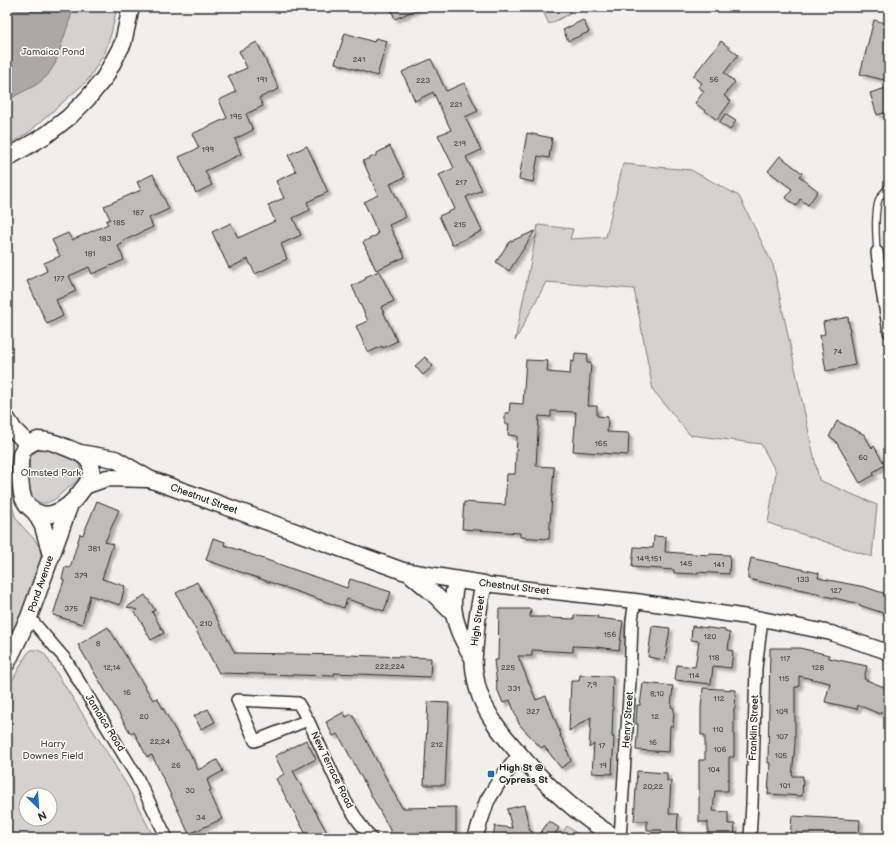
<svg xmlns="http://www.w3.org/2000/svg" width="896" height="845" font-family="'Balsamiq Sans',sans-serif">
	<defs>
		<filter id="shadow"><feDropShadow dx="3.5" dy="3.5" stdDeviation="1" flood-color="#0004"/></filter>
	</defs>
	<rect width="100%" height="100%" fill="#f0efeb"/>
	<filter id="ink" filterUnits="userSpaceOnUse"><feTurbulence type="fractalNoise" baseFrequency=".025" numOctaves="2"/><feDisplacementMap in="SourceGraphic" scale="8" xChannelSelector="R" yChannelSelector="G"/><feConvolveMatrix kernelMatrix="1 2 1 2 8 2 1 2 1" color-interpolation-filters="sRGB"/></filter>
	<g filter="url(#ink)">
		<g fill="#d3d2cf" stroke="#7f7e7d" fill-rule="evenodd">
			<polygon points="7,7 117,7 111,34 105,52 88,80 28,133 7,145"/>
			<polygon points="541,7 567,7 570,14 549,24"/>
			<polygon points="623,164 691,170 739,196 773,265 819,480 877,505 872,557 768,523 776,472 761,444 690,435 653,390 634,289 546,282 515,341 538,225 573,229 570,239 606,237"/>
			<path d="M44,448L57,451L76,459C80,464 82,470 80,476C77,482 69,487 64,491C60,495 55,500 49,502C45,504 41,503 37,501C26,496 28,481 29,471C29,457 30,453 44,448Z"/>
			<polygon points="7,477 11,503 15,516 21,525 35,540 40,548 41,555 41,565 7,646"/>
			<path d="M31,650H38L44,653L106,751L128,787L154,838H7V690L27,654ZM26,795H50V819H26Z"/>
			<polygon points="567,826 583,838 559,838"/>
		</g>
		<polygon fill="#aaa9a7" stroke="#777775" points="7,7 74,7 55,64 47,76 36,85 13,97 7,99"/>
		<g fill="#bdbcb8" stroke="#2b2b2b" filter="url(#shadow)">
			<polygon points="390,7 422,7 395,19"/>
			<polygon points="583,20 589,32 568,41 563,30"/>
			<polygon points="874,20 889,24 889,62 884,80 860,74"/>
			<polygon points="345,33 374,42 376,38 387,41 377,76 335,63"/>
			<polygon points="721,41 738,55 724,73 735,82 724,96 731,101 717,120 695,103 704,91 698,87 702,83 693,76"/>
			<polygon points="257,42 279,89 259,98 263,106 246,114 253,130 235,139 241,154 205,171 212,185 196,193 179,157 199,148 192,134 227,118 219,100 236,92 228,76 247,68 239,51"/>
			<polygon points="431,59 446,91 464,83 478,111 465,117 481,150 466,157 482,190 466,197 482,231 452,245 439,216 455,209 439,175 454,168 438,135 451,130 433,92 415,101 402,72"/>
			<polygon points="889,87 889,111 877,115 870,93"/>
			<polygon points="725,114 736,121 730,130 719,123"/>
			<polygon points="527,133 552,138 549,158 538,156 533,182 519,179"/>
			<polygon points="307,146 328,192 307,202 310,210 293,218 301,235 281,244 287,259 255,274 248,259 229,268 212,232 231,223 238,238 275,221 268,205 284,198 276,181 296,172 288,155"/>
			<polygon points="390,146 405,177 390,184 406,217 389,225 405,257 376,270 363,242 377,235 376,233 378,233 364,202 378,195 363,161 377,155 377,153"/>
			<polygon points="780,156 802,173 799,176 818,191 808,205 800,199 796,206 786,198 792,189 768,171"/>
			<polygon points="153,174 169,209 149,218 153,227 121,242 122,244 118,246 124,260 92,274 89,267 69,276 76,291 56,300 63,316 47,324 27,281 47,271 44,263 60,256 52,240 68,233 72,240 108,224 106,221 110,219 104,206 141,190 137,182"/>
			<polygon points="535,231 509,271 496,262 509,242"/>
			<polygon points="379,271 394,301 381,307 397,341 383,348 382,346 368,353 356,326 368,321 352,286 366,279 365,277"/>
			<polygon points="848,317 850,332 849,332 855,365 826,371 820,335 825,334 823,322"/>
			<polygon points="575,353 588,354 587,363 591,363 588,406 597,406 597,416 608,417 607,432 629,433 628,455 573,451 576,412 551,411 551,417 539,416 536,466 554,467 549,539 520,537 520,533 462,529 464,502 505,505 507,474 515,474 517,436 508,435 509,424 505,424 505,413 509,413 510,403 523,404 526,360 548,361 547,372 570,374 571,361 574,362"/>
			<polygon points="425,357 433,366 423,375 415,366"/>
			<polygon points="837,421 865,435 865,436 872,448 874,446 885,465 873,472 874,475 860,483 835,440 829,437"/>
			<polygon points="97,501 119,510 105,542 113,544 102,579 125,586 120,605 89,595 90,596 82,624 53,615 64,580 62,579 65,567 70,568 80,534 83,535"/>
			<polygon points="654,536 666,537 665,552 710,555 710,554 730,555 729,574 697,572 697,574 674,573 674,570 632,567 634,547 653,548"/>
			<polygon points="213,538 225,542 224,545 347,588 350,579 391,592 384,611 347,599 344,608 206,560"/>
			<polygon points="751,558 819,573 818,578 865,587 889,595 889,605 886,614 859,605 860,604 821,595 821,594 776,584 775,585 748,579 748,574"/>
			<polygon points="197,582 235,653 349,655 431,658 430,677 334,673 334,676 219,673 176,593"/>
			<polygon points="145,595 155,610 152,612 164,633 151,640 144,628 145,628 135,612 137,610 127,607"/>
			<polygon points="499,609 531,609 530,617 548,617 548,618 574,619 574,615 598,616 597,618 623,621 619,650 596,647 573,646 573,652 532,650 532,656 518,656 536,700 546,696 561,735 560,736 564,742 571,761 561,768 544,746 541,748 519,724 510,700 503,703 496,686 497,685 494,660 498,660"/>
			<polygon points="652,626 670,628 665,660 648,657"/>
			<polygon points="692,626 725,630 725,632 730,633 728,650 733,651 731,668 713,666 711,684 675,680 677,665 695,667 699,641 691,640"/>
			<polygon points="108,627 153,700 157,698 186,749 188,749 198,770 217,760 223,771 207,780 211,790 209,791 222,819 189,834 152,755 147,757 134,732 131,734 78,645"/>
			<polygon points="770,648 800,648 829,655 829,658 867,666 864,679 889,689 889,715 881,712 880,714 858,705 857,709 825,702 830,683 799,676 799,687 795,687 795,743 792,776 803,776 802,796 768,794 770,763 768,763"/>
			<polygon points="580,675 613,676 612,707 613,707 612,737 614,737 612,774 592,773 594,744 589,748 591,717 569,731 571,681 579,681"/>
			<polygon points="643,683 673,686 671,707 674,708 673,726 670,726 669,752 636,750 638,724 636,724 637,705 640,705"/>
			<polygon points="703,688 736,690 735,708 734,708 734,757 729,757 729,779 728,779 728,791 715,791 713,811 728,812 728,824 735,824 734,838 708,838 708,822 699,822 699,760 705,760 705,735 701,735 701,708"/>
			<polygon points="428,702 449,703 445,785 424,785"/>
			<polygon points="208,709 215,722 201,729 194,716"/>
			<polygon points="344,712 346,717 352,714 402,808 456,807 456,838 390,838 390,830 338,734 333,736 326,722"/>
			<polygon points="306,740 316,759 293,771 330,838 308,838 276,779 284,774 275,756"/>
			<polygon points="637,771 667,773 667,781 671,781 669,814 678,814 677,836 661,836 662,830 647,830 647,821 634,821"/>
			<polygon points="524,805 530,831 533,832 532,838 493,838 495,826 512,828 507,809"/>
			<polygon points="792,816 860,820 859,838 790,838"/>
			<polygon points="549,821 559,828 552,838 537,838"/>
		</g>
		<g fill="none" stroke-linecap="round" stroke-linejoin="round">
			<g stroke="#2b2b2b" stroke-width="8">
				<path id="service" d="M877,252C876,237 874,213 879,199C881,195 886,190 889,186"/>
			</g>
			<g stroke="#2b2b2b" stroke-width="14">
				<g id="minor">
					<polyline points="877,252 882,291 889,332"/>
					<polyline points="29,617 66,660 137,777 167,838"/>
					<polygon points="237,700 298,703 308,720 255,741"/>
					<polyline points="308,720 346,802 358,821 371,838"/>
					<polyline points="620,838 630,681 632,620 635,601"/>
					<polyline points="750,838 752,804 756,668 762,619"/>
				</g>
			</g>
			<g stroke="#2b2b2b" stroke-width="17">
				<g id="tertiary">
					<polyline points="484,584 635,601 762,619 831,633 882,650 889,653"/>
					<polyline points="475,838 487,801 500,780 520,755"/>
				</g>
			</g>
			<g stroke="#2b2b2b" stroke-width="19">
				<g id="secondary">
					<polyline points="7,158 46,135 69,117 88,98 105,77 123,43 131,7"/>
					<polyline points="7,419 14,430 28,444"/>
					<path d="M38,440C48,440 56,443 65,447C72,450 83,453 88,460C96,470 89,482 82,490C75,500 64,511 52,514C41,517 29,510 24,500C21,494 21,486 20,479C20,472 19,459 22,452C25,445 32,443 38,440Z"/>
					<path d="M80,453L115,459L149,479L194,495L403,571L484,584C479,604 476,624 475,644C474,652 473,660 474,668C475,676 478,691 481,698C489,718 502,734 516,750C545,785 578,815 616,838"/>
					<polyline points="87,485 107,478 147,479"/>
					<polyline points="35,512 43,526 51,555"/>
					<polyline points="408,572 435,595 454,614"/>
					<path d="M456,580C455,587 453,595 453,602C453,623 463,641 473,658"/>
					<polyline points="7,663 29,617 70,504"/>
				</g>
			</g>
			<use href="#service" stroke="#fdfcf7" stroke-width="5.5"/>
			<use href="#minor" stroke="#fdfcf7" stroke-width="11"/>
			<use href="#tertiary" stroke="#fdfcf7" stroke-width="14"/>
			<use href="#secondary" stroke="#fdfcf7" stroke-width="16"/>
		</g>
	</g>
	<rect fill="#1f6fb2" stroke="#fdfcf7" stroke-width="1.5" x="487" y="770" width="8" height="8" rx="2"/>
	<g text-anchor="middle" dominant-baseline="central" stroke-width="3" stroke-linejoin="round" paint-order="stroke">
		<g font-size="8" fill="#504f4e">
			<text x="359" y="59">241</text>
			<text x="262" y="79">191</text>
			<text x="714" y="79">56</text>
			<text x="423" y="80">223</text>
			<text x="456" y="104">221</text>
			<text x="236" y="116">195</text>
			<text x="460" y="143">219</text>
			<text x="208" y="149">199</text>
			<text x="461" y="182">217</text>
			<text x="138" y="212">187</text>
			<text x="119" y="222">185</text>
			<text x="460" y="224">215</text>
			<text x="105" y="238">183</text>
			<text x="90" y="253">181</text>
			<text x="59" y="278">177</text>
			<text x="838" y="351">74</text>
			<text x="601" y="443">165</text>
			<text x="863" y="457">60</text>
			<text x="94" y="548">381</text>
			<text x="649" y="558">149;151</text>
			<text x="686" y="563">145</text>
			<text x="719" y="564">141</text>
			<text x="81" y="575">379</text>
			<text x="803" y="579">133</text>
			<text x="836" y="590">127</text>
			<text x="71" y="608">375</text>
			<text x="206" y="623">210</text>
			<text x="610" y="634">156</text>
			<text x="710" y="636">120</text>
			<text x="98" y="643">8</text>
			<text x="714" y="657">118</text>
			<text x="785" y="658">117</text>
			<text x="390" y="666">222;224</text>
			<text x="112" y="667">12;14</text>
			<text x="508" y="667">225</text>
			<text x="818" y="667">128</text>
			<text x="694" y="675">114</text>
			<text x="784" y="678">115</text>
			<text x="592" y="684">7;9</text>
			<text x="514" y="688">331</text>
			<text x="127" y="692">16</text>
			<text x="657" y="693">8;10</text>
			<text x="719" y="698">112</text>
			<text x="533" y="711">327</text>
			<text x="782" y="711">109</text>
			<text x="144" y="716">20</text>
			<text x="655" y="716">12</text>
			<text x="718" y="729">110</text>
			<text x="782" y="736">107</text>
			<text x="160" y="741">22;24</text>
			<text x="653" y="742">16</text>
			<text x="437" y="744">212</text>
			<text x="602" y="745">17</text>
			<text x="720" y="749">106</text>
			<text x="781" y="755">105</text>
			<text x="176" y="765">26</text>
			<text x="603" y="765">19</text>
			<text x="714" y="769">104</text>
			<text x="785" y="785">101</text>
			<text x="653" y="786">20;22</text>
			<text x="190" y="790">30</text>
			<text x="201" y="817">34</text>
		</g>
		<g font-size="10" fill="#555554" stroke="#fdfcf7">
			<text x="53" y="52">Jamaica Pond</text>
			<text x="51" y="473">Olmsted Park</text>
			<text x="53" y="744">Harry<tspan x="53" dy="12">Downes Field</tspan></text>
		</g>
		<g font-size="10" fill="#2b2b2b" stroke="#fdfcf7">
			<text transform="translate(204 499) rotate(20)">Chestnut Street</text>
			<text transform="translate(41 584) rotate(-71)">Pond Avenue</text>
			<text transform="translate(514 587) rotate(7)">Chestnut Street</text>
			<text transform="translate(478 621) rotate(-82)">High Street</text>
			<text transform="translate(628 720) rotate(-86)">Henry Street</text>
			<text transform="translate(105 723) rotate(58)">Jamaica Road</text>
			<text transform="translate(754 728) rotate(-88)">Franklin Street</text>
			<text transform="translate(332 770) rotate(64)">New Terrace Road</text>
		</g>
		<g font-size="10" font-weight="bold" fill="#2b2b2b" stroke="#fdfcf7" text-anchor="start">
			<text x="499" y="768">High St @<tspan x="499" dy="12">Cypress St</tspan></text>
		</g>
	</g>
	<rect width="896" height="845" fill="none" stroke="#fdfcf7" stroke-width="24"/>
	<rect x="12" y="12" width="872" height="821" fill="none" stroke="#2b2b2b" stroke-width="1.5" filter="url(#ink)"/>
	<g transform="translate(38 807) rotate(155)"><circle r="19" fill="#fdfcf7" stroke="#a9a8a5"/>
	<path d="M0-3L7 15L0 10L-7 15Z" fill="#1f6fb2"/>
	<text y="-6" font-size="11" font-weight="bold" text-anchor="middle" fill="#2b2b2b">N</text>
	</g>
</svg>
